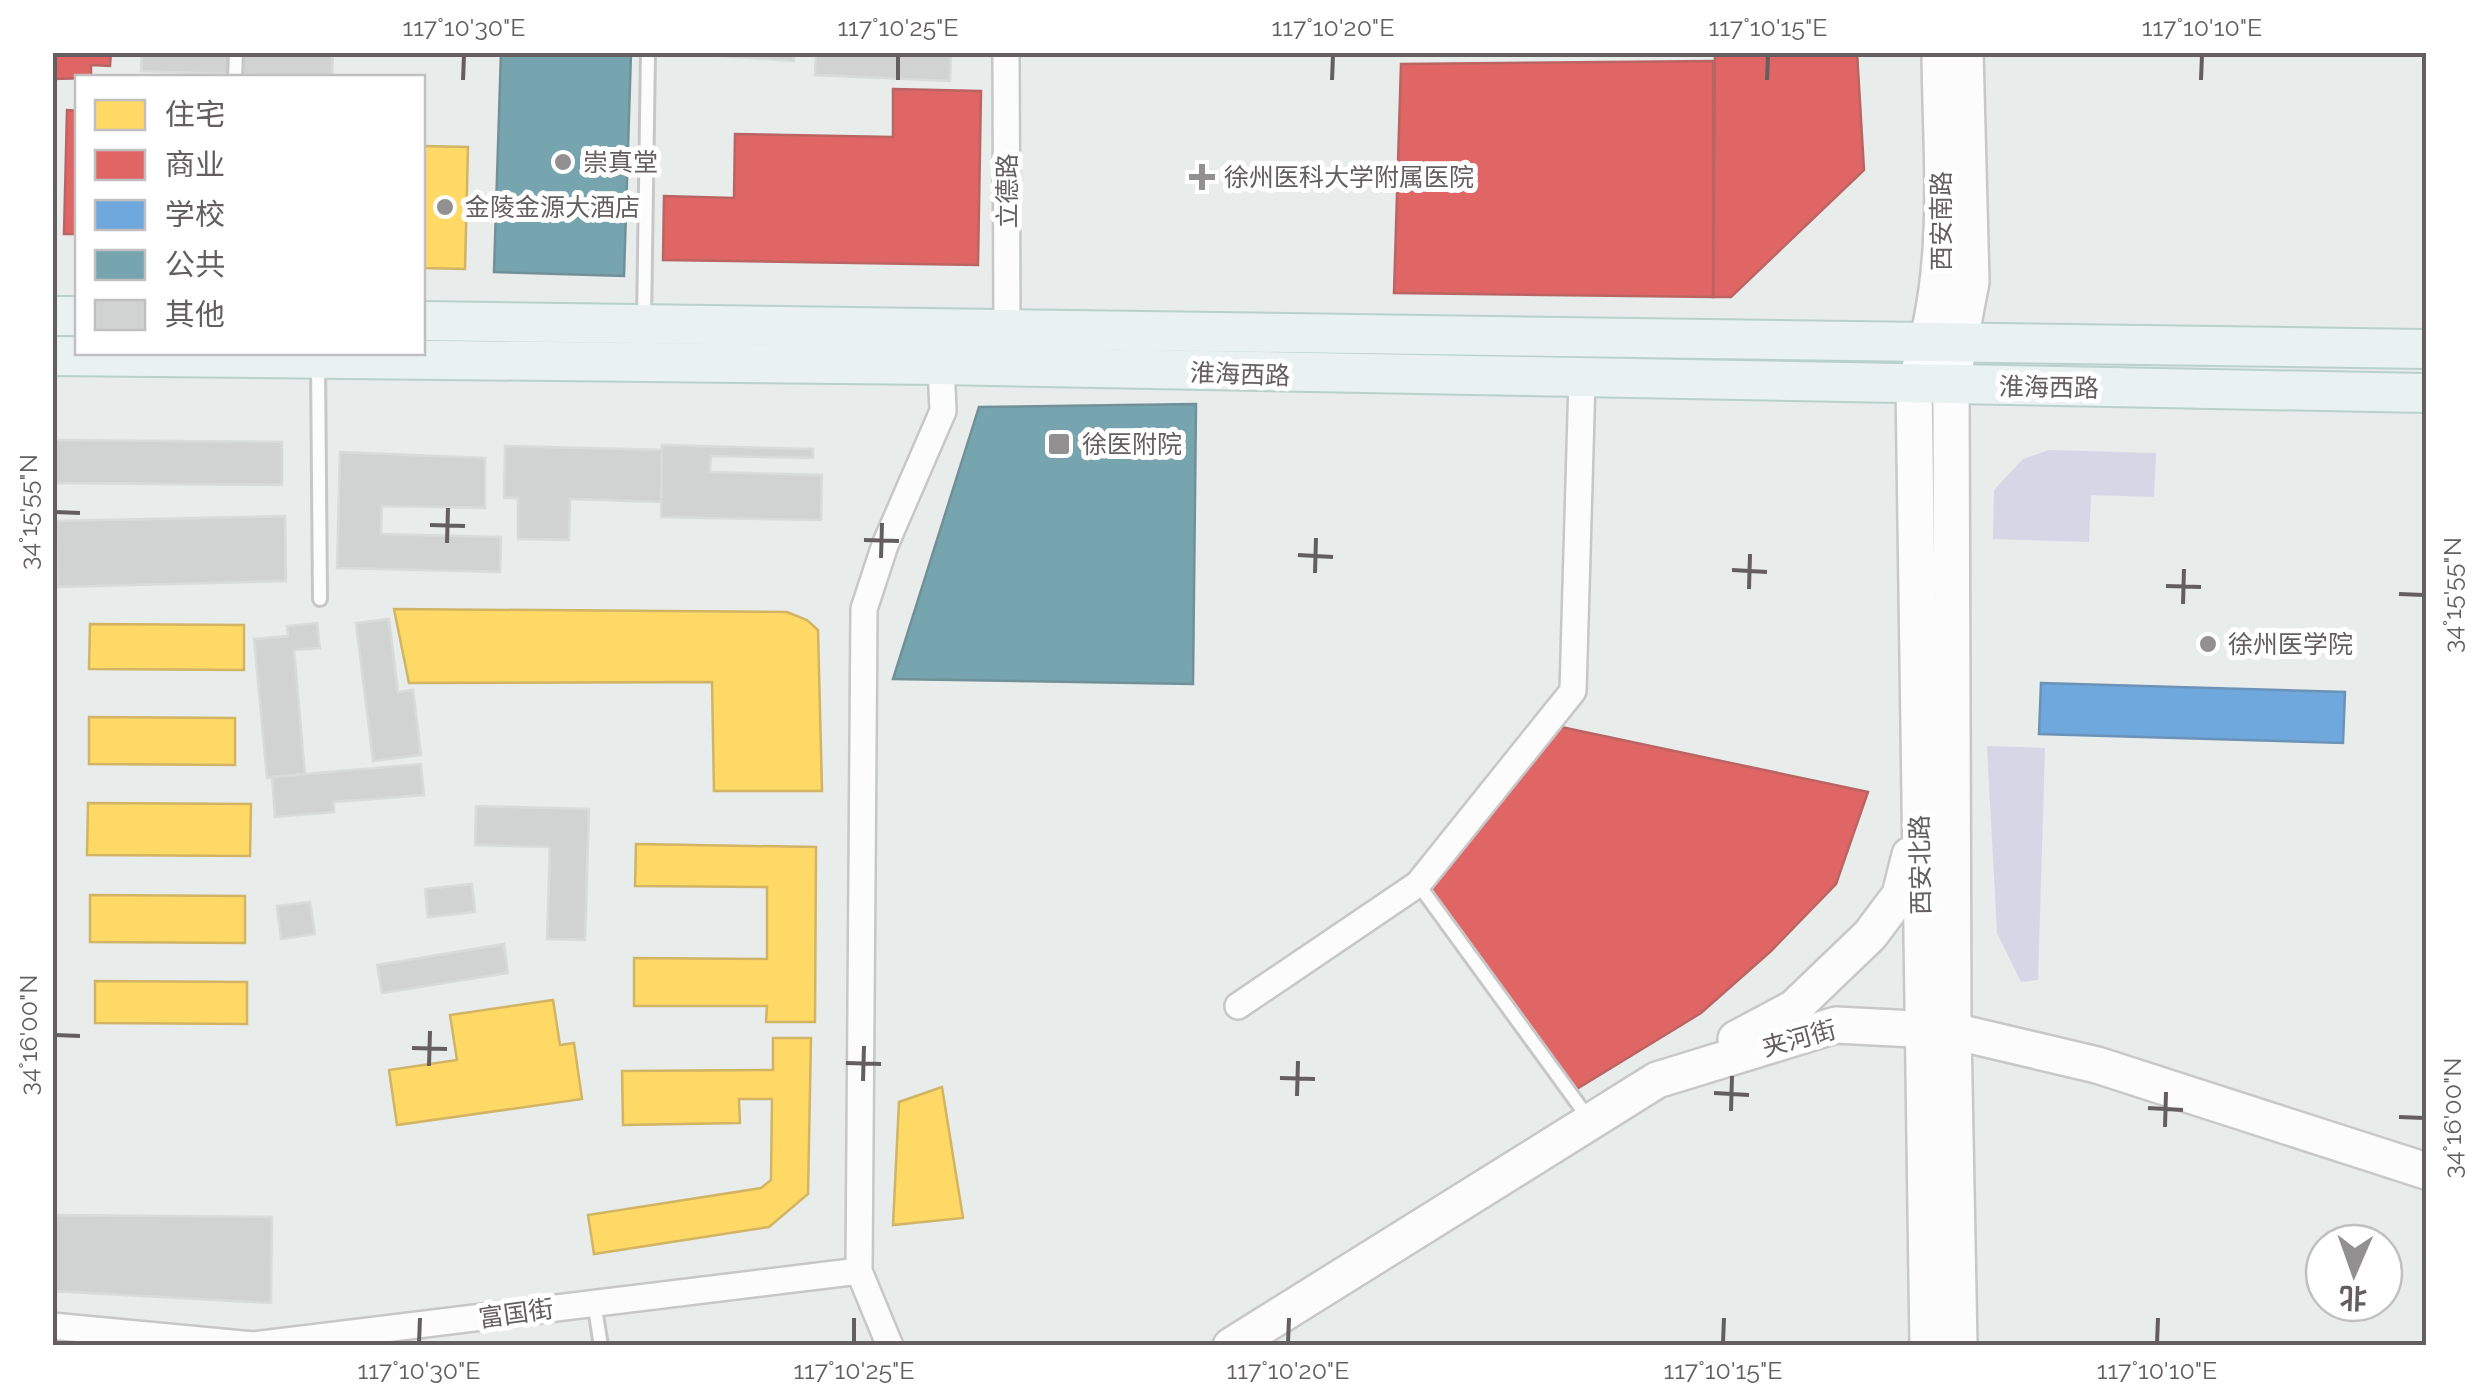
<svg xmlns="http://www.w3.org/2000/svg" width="2479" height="1398" font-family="Raleway,'Noto Sans SC',sans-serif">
	<rect width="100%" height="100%" fill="#e8eceb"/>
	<g fill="#d5d7e6">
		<polygon points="2049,450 2156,453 2154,497 2091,495 2089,542 1993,539 1994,490 2023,459"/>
		<polygon points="1987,746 2045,748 2038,980 2021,982 1997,933"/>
	</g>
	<g fill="#ffd966" stroke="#d1b464" stroke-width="2.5">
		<polygon points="422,146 468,147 465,269 422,268"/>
		<polygon points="394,609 787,612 807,620 818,630 822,791 714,791 712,682 409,683"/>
		<polygon points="90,624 244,625 244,670 89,669"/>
		<polygon points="89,717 235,718 235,765 89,764"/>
		<polygon points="88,803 251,804 250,856 87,855"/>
		<polygon points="636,844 816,847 815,1022 766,1022 767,1006 634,1006 634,958 767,959 767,887 635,886"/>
		<polygon points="90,895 245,896 245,943 90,942"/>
		<polygon points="95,981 247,982 247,1024 95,1023"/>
		<polygon points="553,1000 560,1045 574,1043 582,1099 397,1125 389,1070 457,1060 450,1015"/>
		<polygon points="773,1038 811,1038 808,1194 769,1227 594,1254 588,1215 761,1188 771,1180 772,1099 739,1099 740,1123 623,1125 622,1071 773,1070"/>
		<polygon points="942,1087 963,1218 893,1225 899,1102"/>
	</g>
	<g fill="#e06666" stroke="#bb6464" stroke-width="2.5">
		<polygon points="52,52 111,52 110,66 91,65 91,78 52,79"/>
		<polygon points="1715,52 1857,52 1864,170 1731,297 1713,297"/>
		<polygon points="1713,61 1713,297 1394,293 1401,64"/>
		<polygon points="893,89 981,91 978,265 663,260 664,196 734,198 735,134 893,137"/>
		<polygon points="67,110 78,111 78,234 64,234"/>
		<polygon points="1547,724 1868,792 1836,884 1771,951 1701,1013 1570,1093 1418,884"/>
	</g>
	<polygon fill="#6fa8dc" stroke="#6c92b7" stroke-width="2.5" points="2041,683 2345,692 2343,743 2039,734"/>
	<g fill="#76a5af" stroke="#719098" stroke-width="2.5">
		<polygon points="501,52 631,52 624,276 494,272"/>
		<polygon points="1196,404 1193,684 893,679 979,407"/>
	</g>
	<g fill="#d1d3d2" stroke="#d7dcda" stroke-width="2.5">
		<polygon points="142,52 333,52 332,78 141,71"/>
		<polygon points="660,52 794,52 794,61"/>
		<polygon points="816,52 951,52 950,81 815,75"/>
		<polygon points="52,440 282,442 282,485 52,483"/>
		<polygon points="662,445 813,449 813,458 711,456 710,472 822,475 821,520 661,517"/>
		<polygon points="505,446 662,450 661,502 570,499 569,540 518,539 518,498 504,498"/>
		<polygon points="340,452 485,458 485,508 382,506 381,534 501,537 500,572 337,568"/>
		<polygon points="285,516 286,581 58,587 56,521"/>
		<polygon points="389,619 398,692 413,690 421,755 373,761 356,623"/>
		<polygon points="317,623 320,648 294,650 305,774 267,778 254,639 288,636 287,626"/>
		<polygon points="421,764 424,795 334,802 334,812 275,817 272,777"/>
		<polygon points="476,806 589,809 585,940 547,939 550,847 475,845"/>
		<polygon points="472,884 475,912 428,917 425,889"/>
		<polygon points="310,902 315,934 281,939 277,906"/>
		<polygon points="504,944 508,973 382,993 377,965"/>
		<polygon points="52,1215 272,1217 271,1303 52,1291"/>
	</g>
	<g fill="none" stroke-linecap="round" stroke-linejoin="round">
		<g stroke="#c7c7c7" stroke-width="18">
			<g id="lane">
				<polyline points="235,78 236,52"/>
				<polyline points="644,322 648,52"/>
				<polyline points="318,362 320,599"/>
				<polyline points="1418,884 1589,1119"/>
				<polyline points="594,1302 601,1346"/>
			</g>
		</g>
		<g stroke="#c7c7c7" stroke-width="30">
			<g id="street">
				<polyline points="1006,52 1007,329"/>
				<polyline points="1238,1006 1418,884 1573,691 1582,380"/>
				<polyline points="52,1326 253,1345 859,1271"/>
				<polyline points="890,1346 859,1271 864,609 885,545 943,411 941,365"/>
			</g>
		</g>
		<g stroke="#c9c8c8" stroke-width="40">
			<g id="secondary">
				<polyline points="1736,1039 1794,1008 1870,935 1900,895 1910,855"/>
				<polyline points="1231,1346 1657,1080 1836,1025 1953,1031 2097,1065 2426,1171"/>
				<path d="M1928,1346L1914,385C1954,277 1941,166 1940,52"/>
				<polyline points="1959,1346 1953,1031 1951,386 1971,282 1965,52"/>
			</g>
		</g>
		<g stroke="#b9d1ca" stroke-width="42">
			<g id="primary">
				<polyline points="52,316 78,316"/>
				<polyline points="422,321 2426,349"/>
				<polyline points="52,356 941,365 2426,393"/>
			</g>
		</g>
		<use href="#lane" stroke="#fcfcfc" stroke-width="12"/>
		<use href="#street" stroke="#fcfcfc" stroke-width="25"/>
		<use href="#secondary" stroke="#fcfcfc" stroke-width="35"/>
		<use href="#primary" stroke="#e9f2f0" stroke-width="38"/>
	</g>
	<path fill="none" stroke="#655e61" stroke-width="4" d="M463,80L464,55M898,80V55M1332,80L1333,55M1767,80L1768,55M2201,80L2202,55M55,512L80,513M430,525L465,526M864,540L899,541M447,543L448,508M1298,555L1333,557M881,558L882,523M1732,570L1767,572M1315,573L1316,538M2166,586L2201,587M1749,589L1750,554M2399,594L2424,595M2183,604L2184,569M55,1035L80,1036M412,1048L447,1049M846,1063L881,1064M429,1066L430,1031M1280,1078L1315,1079M863,1081L864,1046M1714,1093L1749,1095M1297,1096L1298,1061M2148,1108L2183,1110M1731,1111L1732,1076M2399,1117L2424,1118M2165,1127L2166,1092M419,1343L420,1318M854,1343V1318M1288,1343L1289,1318M1723,1343L1724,1318M2157,1343L2158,1318"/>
	<g fill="#939091" stroke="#fff" stroke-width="4">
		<circle cx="563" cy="162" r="10"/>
		<path d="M1197 162h10v10h10v10h-10v10h-10v-10h-10v-10h10z"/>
		<circle cx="445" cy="207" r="10"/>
		<rect x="1047" y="432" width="24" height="24" rx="5"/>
		<circle cx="2208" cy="644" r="10"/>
	</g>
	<g text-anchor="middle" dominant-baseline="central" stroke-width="10" stroke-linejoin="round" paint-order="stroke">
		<g font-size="25" fill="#655e61" stroke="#fff" text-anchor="start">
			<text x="583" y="162">崇真堂</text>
			<text x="1224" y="177">徐州医科大学附属医院</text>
			<text x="465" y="207">金陵金源大酒店</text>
			<text x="1082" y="444">徐医附院</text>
			<text x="2228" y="644">徐州医学院</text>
		</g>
		<g font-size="25" fill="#655e61" stroke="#fff">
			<text transform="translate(1007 191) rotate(-90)">立德路</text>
			<text transform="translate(1941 221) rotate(-90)">西安南路</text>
			<text transform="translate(1240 374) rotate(2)">淮海西路</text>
			<text transform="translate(2049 387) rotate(1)">淮海西路</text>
			<text transform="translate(1920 865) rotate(-91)">西安北路</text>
			<text transform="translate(1799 1038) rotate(-15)">夹河街</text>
			<text transform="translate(516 1313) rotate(-8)">富国街</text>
		</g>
	</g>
	<rect width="2479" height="1398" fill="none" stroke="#ffffff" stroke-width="110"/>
	<rect x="75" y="75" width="350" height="280" fill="#ffffff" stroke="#c1bfc0" stroke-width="2.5"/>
	<rect x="95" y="100" width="50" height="30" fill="#ffd966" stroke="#c1bfc0" stroke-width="2.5"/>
	<text x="165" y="125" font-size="30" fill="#655e61">住宅</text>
	<rect x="95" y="150" width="50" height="30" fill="#e06666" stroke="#c1bfc0" stroke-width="2.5"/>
	<text x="165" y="175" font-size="30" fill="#655e61">商业</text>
	<rect x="95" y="200" width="50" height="30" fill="#6fa8dc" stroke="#c1bfc0" stroke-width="2.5"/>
	<text x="165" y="225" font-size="30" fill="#655e61">学校</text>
	<rect x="95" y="250" width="50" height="30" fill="#76a5af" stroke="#c1bfc0" stroke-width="2.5"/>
	<text x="165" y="275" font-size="30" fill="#655e61">公共</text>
	<rect x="95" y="300" width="50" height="30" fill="#d1d3d2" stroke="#c1bfc0" stroke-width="2.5"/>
	<text x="165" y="325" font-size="30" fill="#655e61">其他</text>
	<g transform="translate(2354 1273) rotate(182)"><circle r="48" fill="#ffffff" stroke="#c1bfc0" stroke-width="2.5"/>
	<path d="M0-8L18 38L0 25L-18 38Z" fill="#939091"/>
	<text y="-15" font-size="28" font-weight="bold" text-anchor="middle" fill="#655e61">北</text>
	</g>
	<rect x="55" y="55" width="2369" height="1288" fill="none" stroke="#655e61" stroke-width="4"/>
	<g font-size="25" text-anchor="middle" fill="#655e61">
		<text x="464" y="36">117°10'30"E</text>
		<text x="898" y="36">117°10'25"E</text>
		<text x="1333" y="36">117°10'20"E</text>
		<text x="1768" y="36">117°10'15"E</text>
		<text x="2202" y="36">117°10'10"E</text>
		<text transform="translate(28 512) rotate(-90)" y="9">34°15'55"N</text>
		<text transform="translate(2452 595) rotate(-90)" y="9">34°15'55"N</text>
		<text transform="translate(28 1035) rotate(-90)" y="9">34°16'00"N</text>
		<text transform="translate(2452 1118) rotate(-90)" y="9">34°16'00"N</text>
		<text x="419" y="1379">117°10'30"E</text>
		<text x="854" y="1379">117°10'25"E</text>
		<text x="1288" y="1379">117°10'20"E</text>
		<text x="1723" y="1379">117°10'15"E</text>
		<text x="2157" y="1379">117°10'10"E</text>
	</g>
</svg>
